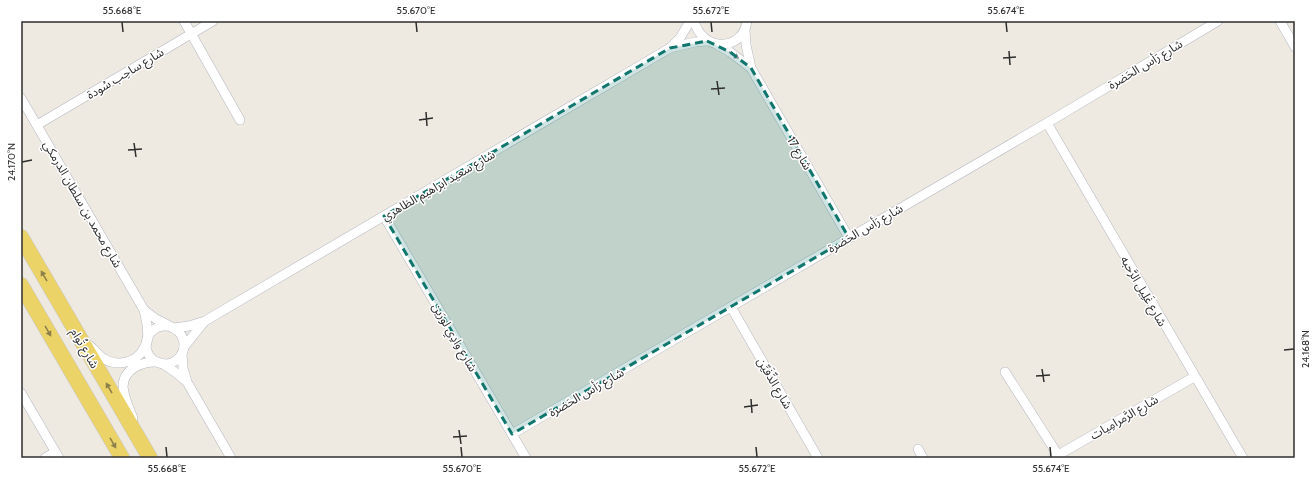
<svg xmlns="http://www.w3.org/2000/svg" width="1316" height="479" font-family="Cabin,'Noto Sans Arabic',sans-serif">
	<rect width="100%" height="100%" fill="#eee9e1"/>
	<g fill="none" stroke-linecap="round" stroke-linejoin="round">
		<g stroke="#b4b7c0" stroke-width="10">
			<g id="street">
				<polyline points="184,21 240,120"/>
				<path d="M694,21C703,53 743,51 747,21"/>
				<polyline points="1280,21 1295,47"/>
				<polyline points="745,30 746,45 751,68 849,238"/>
				<polyline points="716,44 730,52 751,68"/>
				<polyline points="670,48 680,38 690,21"/>
				<polyline points="21,98 144,310 147,324 148,339"/>
				<polyline points="1047,123 1243,458"/>
				<polyline points="37,125 213,21"/>
				<polyline points="384,216 526,458"/>
				<polyline points="731,307 818,458"/>
				<polyline points="144,310 156,319 170,326"/>
				<circle cx="165" cy="345" r="19"/>
				<polyline points="173,328 189,326 205,321 670,48 695,42 707,41"/>
				<path d="M89,345C94,349 98,355 103,358C114,366 131,364 140,354C143,351 144,347 147,343"/>
				<polyline points="184,347 204,322"/>
				<polyline points="182,354 183,368 187,382 231,458"/>
				<polyline points="162,363 175,372 186,381"/>
				<polyline points="1005,372 1058,455"/>
				<polyline points="21,393 59,458"/>
				<path d="M133,418C129,409 124,397 123,387C123,369 142,361 158,362"/>
				<polyline points="512,434 1047,123 1218,21"/>
				<polyline points="918,449 923,458"/>
				<polyline points="45,458 55,452"/>
				<polyline points="1053,458 1194,377"/>
			</g>
		</g>
		<g stroke="#c9c9c9" stroke-width="16">
			<g id="primary">
				<polyline points="21,237 150,458"/>
				<polyline points="21,285 122,458"/>
			</g>
		</g>
		<use href="#street" stroke="#fff" stroke-width="9"/>
		<use href="#primary" stroke="#ecd368" stroke-width="15"/>
	</g>
	<defs><path id="oneway-solid" d="M-6-.8H1V-3.2L6.5 0L1 3.2V.8H-6Z"/></defs>
	<use fill="#969696" href="#oneway-solid" transform="translate(734 55) rotate(34)"/>
	<g fill="#8d804b">
		<use href="#oneway-solid" transform="translate(44 276) rotate(-120)"/>
		<use href="#oneway-solid" transform="translate(48 331) rotate(60)"/>
		<use href="#oneway-solid" transform="translate(109 388) rotate(-120)"/>
		<use href="#oneway-solid" transform="translate(113 443) rotate(60)"/>
	</g>
	<path fill="#0f766e" fill-opacity="0.2" stroke="#0f766e" stroke-width="3" stroke-dasharray="8 5" stroke-linejoin="round" d="M707,41L730,52L751,68L849,238L512,434L384,216L670,48Z"/>
	<path fill="none" stroke="#2e2e2e" stroke-width="1.5" d="M122,22L123,32M416,22L417,32M711,22L712,32M1006,22L1007,32M1009,51L1010,65M1003,58L1016,57M717,81L719,95M711,89L725,88M426,112L427,126M419,120L433,118M134,143L136,157M128,150L142,149M22,162L32,160M1284,350L1294,349M1042,369L1044,382M1036,376L1050,375M751,399L752,413M744,407L758,405M459,430L461,444M453,437L467,436M166,447L167,457M461,447L462,457M756,447L757,457M1050,447L1051,457"/>
	<g text-anchor="middle" dominant-baseline="central" stroke-width="3" stroke-linejoin="round" paint-order="stroke">
		<g font-size="12" fill="#2e2e2e" stroke="#fff">
			<text transform="translate(1145 64) rotate(-31)">شارع رَأس الحَضرة</text>
			<text transform="translate(125 73) rotate(-31)">شارع ساحِب سُودة</text>
			<text transform="translate(800 153) rotate(60)">شارع 17</text>
			<text transform="translate(438 185) rotate(-30)">شارع سعيد ابراهيم الظاهري</text>
			<text transform="translate(83 204) rotate(60)">شارع محمد بن سلطان الدرمكي</text>
			<text transform="translate(865 228) rotate(-30)">شارع رَأس الحَضرة</text>
			<text transform="translate(1144 291) rotate(60)">شارع غَلِيل الرَّحبه</text>
			<text transform="translate(455 337) rotate(60)">شارع وادِي لورَين</text>
			<text transform="translate(85 348) rotate(60)">شارع تُوام</text>
			<text transform="translate(775 383) rotate(60)">شارع الدِّفَيِّن</text>
			<text transform="translate(586 392) rotate(-30)">شارع رَأس الحَضرة</text>
			<text transform="translate(1124 417) rotate(-30)">شارع الرَّمرامِيات</text>
		</g>
	</g>
	<rect width="1316" height="479" fill="none" stroke="#ffffff" stroke-width="44"/>
	<rect x="22" y="22" width="1272" height="435" fill="none" stroke="#2e2e2e" stroke-width="1.5"/>
	<g font-size="10" text-anchor="middle" fill="#2e2e2e">
		<text x="122" y="14">55.668°E</text>
		<text x="416" y="14">55.670°E</text>
		<text x="711" y="14">55.672°E</text>
		<text x="1006" y="14">55.674°E</text>
		<text transform="translate(11 162) rotate(-90)" y="4">24.170°N</text>
		<text transform="translate(1305 349) rotate(-90)" y="4">24.168°N</text>
		<text x="167" y="472">55.668°E</text>
		<text x="462" y="472">55.670°E</text>
		<text x="757" y="472">55.672°E</text>
		<text x="1051" y="472">55.674°E</text>
	</g>
</svg>
